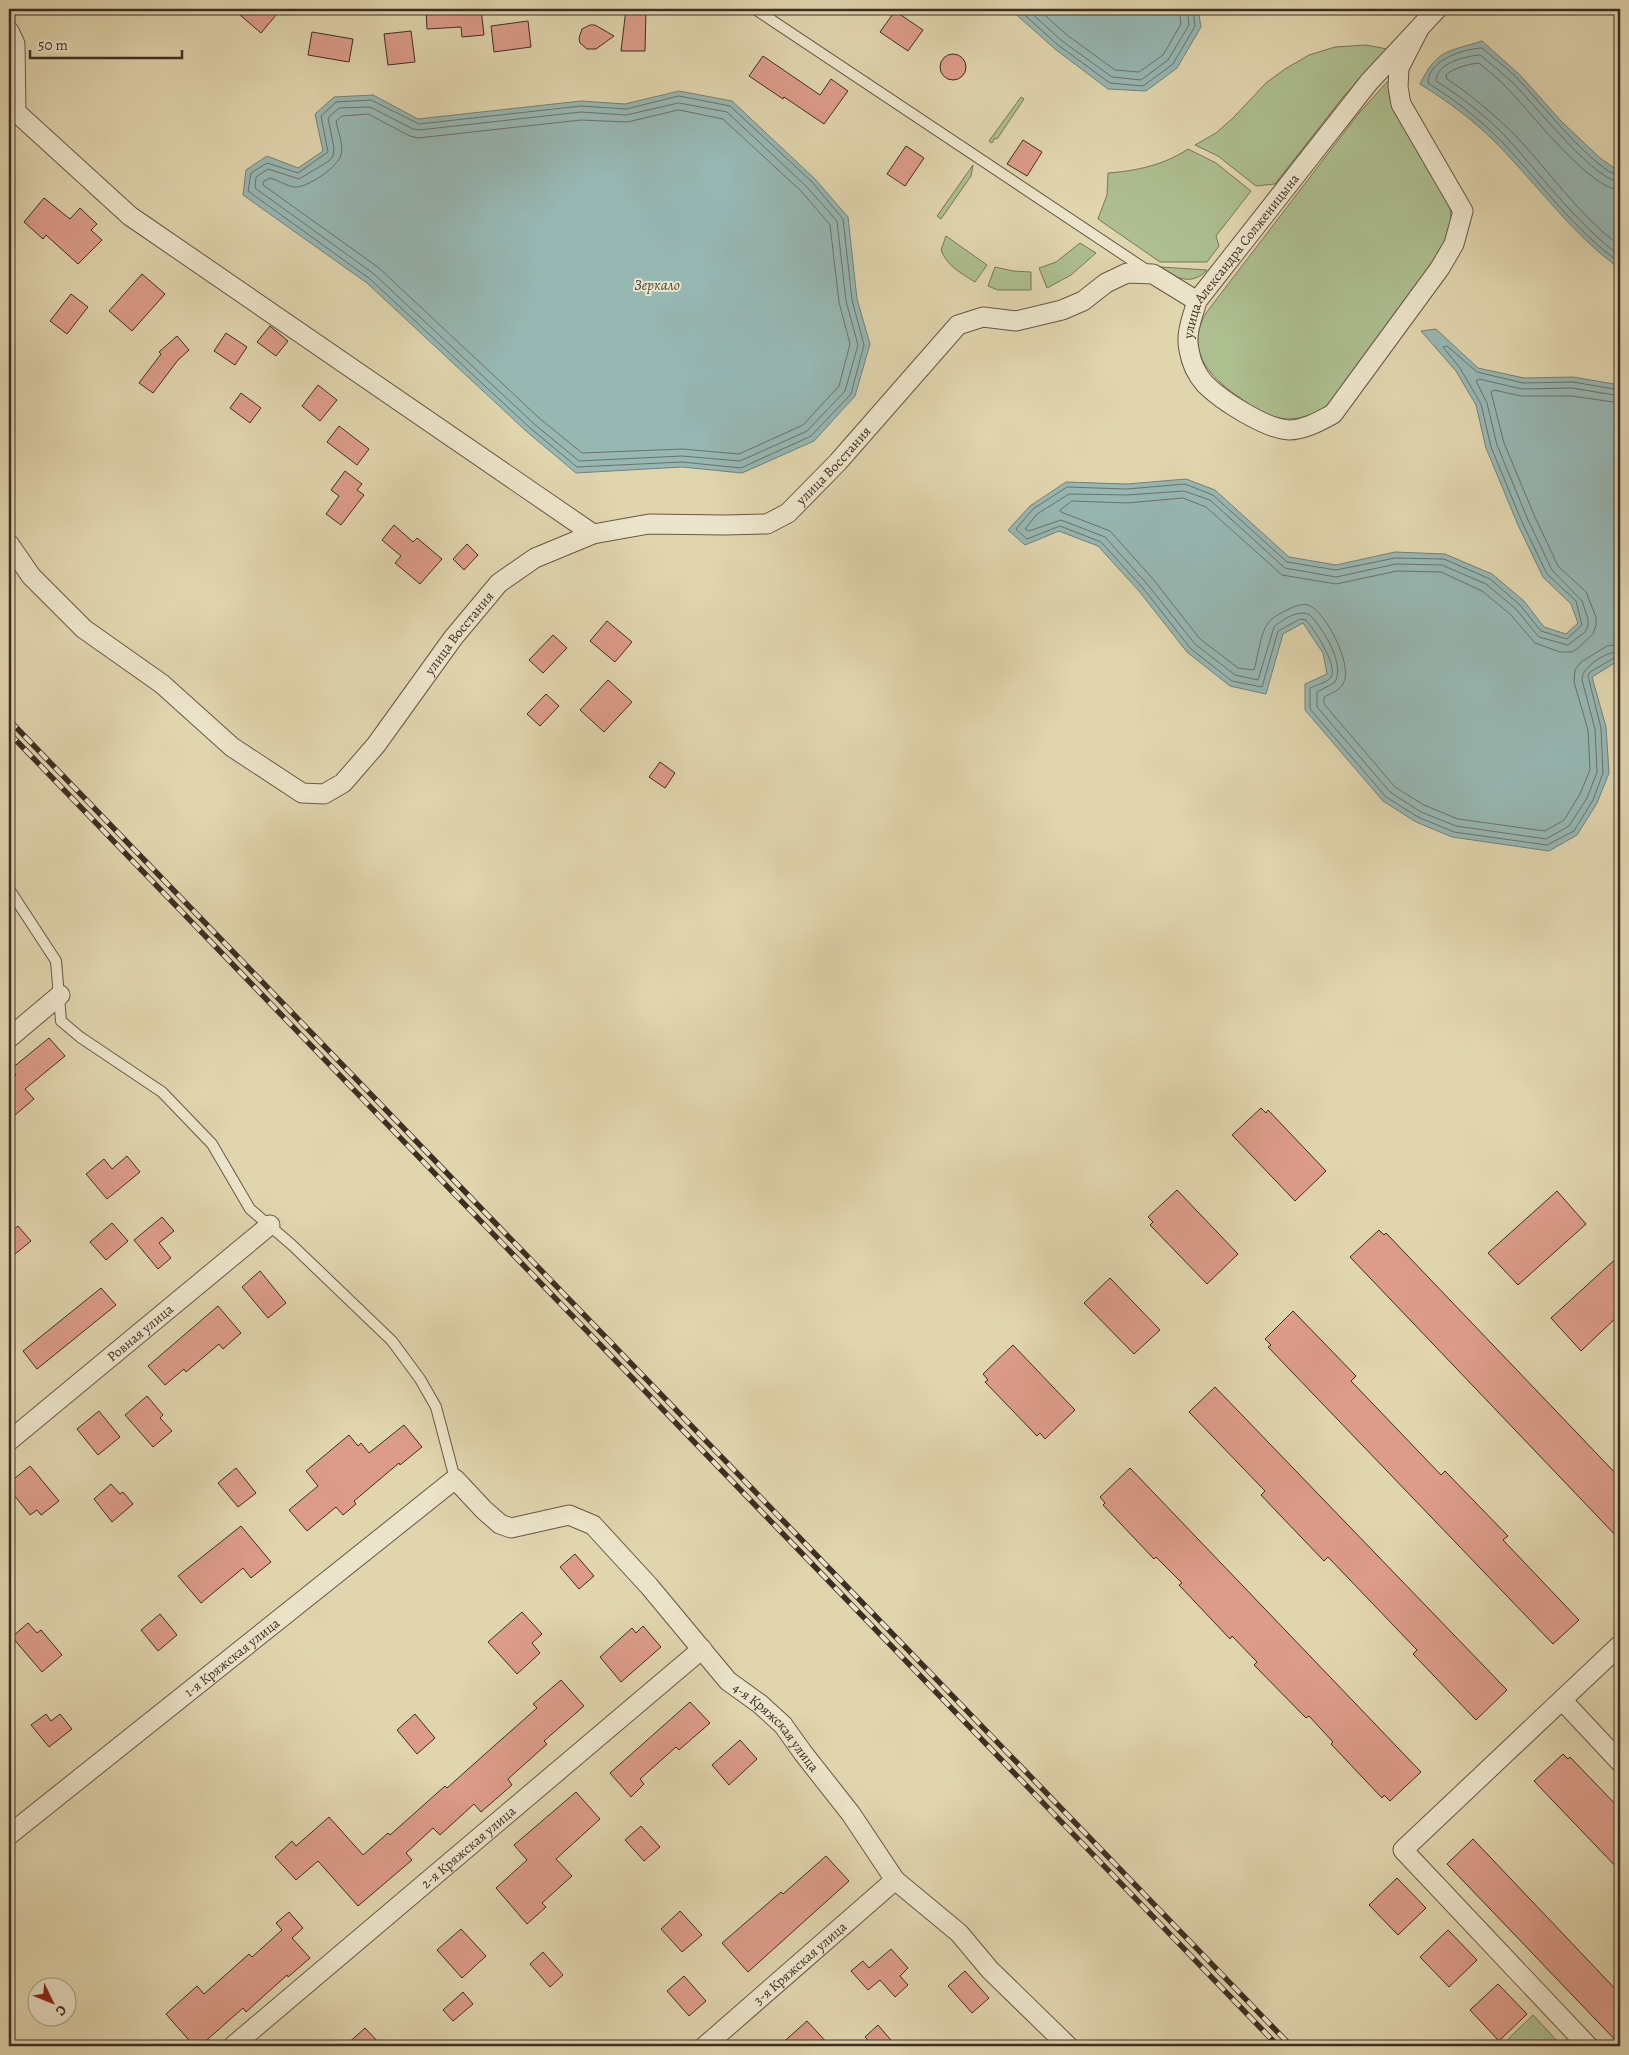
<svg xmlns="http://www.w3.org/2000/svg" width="1629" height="2055" font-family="Alegreya,serif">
	<rect width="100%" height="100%" fill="#e1d5ae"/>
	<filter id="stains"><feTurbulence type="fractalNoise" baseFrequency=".004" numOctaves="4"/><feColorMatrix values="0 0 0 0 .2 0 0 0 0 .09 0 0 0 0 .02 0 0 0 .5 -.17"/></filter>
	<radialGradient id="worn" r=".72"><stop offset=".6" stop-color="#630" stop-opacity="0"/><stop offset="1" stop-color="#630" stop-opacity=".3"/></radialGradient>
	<g fill="#adbe8f" stroke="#757659">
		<polygon points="1366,45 1387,49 1343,97 1275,184 1256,186 1218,156 1195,145 1216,133 1233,118 1266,83 1285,69 1309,55 1335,47"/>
		<path d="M1389,80C1387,100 1395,111 1405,126C1419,147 1447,184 1450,207C1453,223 1446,241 1440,256L1334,401C1320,411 1306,419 1288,419C1269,418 1255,409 1240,398C1210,377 1184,351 1206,313L1359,113Z"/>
		<polygon points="1021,97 1024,99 997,139 995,138 992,143 989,141"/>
		<path d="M1188,149L1216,163L1251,191L1216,236L1219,246L1207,262H1160L1098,219L1107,195L1108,173C1136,171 1164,165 1188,149Z"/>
		<polygon points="973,165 971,176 941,219 937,216"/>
		<path d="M946,236L987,265L975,282C961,273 947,266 941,250Z"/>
		<polygon points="1080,243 1096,253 1071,275 1047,288 1039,268 1056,262"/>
		<polygon points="995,267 1013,271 1031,272 1031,290 998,290 988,286"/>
		<path d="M1161,267L1207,270C1192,286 1176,279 1161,267Z"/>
		<polygon points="1533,2015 1562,2046 1501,2046"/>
	</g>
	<g fill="#97b7b3" stroke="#738079">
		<polygon points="1010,9 1198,9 1201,27 1177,68 1146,91 1108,89 1055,49"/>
		<path d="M1482,41L1520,75L1561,121L1600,158L1620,172V269C1572,234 1540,188 1499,146C1476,122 1449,102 1420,84C1437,49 1448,52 1482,41Z"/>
		<polygon points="679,91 732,101 815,179 848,217 857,299 870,344 855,396 814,441 742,473 682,467 576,473 526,431 367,283 243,195 246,170 267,156 298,168 323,151 315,114 334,97 373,95 418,119 581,101 625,104"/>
		<polygon points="1436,329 1478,368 1524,378 1573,377 1620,385 1620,665 1616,662 1592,677 1606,727 1609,773 1597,803 1577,835 1549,851 1452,837 1416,822 1383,801 1305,710 1305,684 1327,674 1323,653 1303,623 1283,634 1266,694 1230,686 1187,652 1139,591 1098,546 1059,531 1025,545 1008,530 1030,506 1066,482 1127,484 1186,479 1215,490 1289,557 1336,565 1395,552 1445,554 1492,574 1524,601 1544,627 1566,634 1578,623 1571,604 1543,577 1518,525 1486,448 1476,405 1456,371 1421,331"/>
	</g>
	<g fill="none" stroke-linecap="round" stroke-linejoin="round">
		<g stroke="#6a726b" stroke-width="1">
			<polyline points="1018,9 1058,45 1110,83 1143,86 1173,64 1195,26 1193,9"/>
			<polyline points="1027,9 1062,41 1112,77 1141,80 1168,60 1189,25 1187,9"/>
			<polyline points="1038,9 1067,35 1115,70 1139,72 1163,55 1181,24 1179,9"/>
			<polygon points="679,96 730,106 812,182 843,219 852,300 864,345 851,394 811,436 741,468 682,462 577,467 529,427 370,279 248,191 251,173 267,163 298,173 328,152 321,116 336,102 371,100 419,124 581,106 626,109"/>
			<polygon points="679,103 727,112 807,187 837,221 846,301 858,345 845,391 807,431 740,461 682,456 579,461 533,423 374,274 255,188 256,177 268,169 299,179 329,161 333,156 334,148 328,118 339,108 370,107 413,129 419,130 581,112 626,115"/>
			<path d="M679,110L723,119L802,192L830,225L839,302L850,344L839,386L803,425L739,454L682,449L582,453L538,417L379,268L263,185L264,181L270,178C278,180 286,186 295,187C307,188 338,167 341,155C344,145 338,132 336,121L342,116L368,114L410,136L418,138L581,120L627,122Z"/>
			<path d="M1620,176C1596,173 1536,97 1517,78C1506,67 1493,58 1482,48C1463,49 1428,60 1428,83C1455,100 1481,120 1503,143C1542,184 1574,230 1620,263"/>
			<path d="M1620,182C1594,181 1533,102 1512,82C1502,73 1491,64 1480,55C1466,56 1436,63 1436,81C1462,97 1487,117 1508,139C1544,179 1577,224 1620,256"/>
			<path d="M1620,190C1589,189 1530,111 1507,88C1499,79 1488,71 1479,63C1469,64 1453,68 1446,75L1447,79C1470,94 1492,113 1512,132C1548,169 1578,215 1620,246"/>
			<path d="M1620,390L1573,382L1523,383L1477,372L1447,346L1443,347L1460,368L1481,404L1491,447L1522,522L1547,574L1576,601L1582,625L1567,639L1541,631L1520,605L1490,579L1444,559L1395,558L1336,570L1287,562L1213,495L1185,484L1127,489L1067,487L1033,509L1016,529L1027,539L1060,526L1101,542L1143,588L1191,649L1232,681L1262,687L1278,631L1300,619L1306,620C1314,629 1338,665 1331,677C1329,682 1316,685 1310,688V709L1386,797L1418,817L1454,832L1547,845L1574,831L1593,800L1603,773L1601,728L1588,676L1590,672L1614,658L1620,659"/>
			<path d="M1620,396L1572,388L1522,389L1479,379L1476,381L1487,403L1497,445L1528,520L1552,570L1582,601L1588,619V626L1585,632L1568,645L1539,637L1516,609L1486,584L1442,565L1396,564L1336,577L1285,568L1210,500L1184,491L1127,495L1069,494L1037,514L1025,529L1029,531L1061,520L1105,537L1147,584L1195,644L1235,675L1258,680L1274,627C1283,619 1299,609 1310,615C1322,627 1347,666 1334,683L1317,692V707L1390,792L1421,812L1456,826L1546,839L1569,826L1587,798L1597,772L1595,729L1582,680C1581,667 1608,650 1620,652"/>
			<path d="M1620,403L1572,396H1521L1494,390L1491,392L1504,443L1535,517L1558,566L1586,592L1596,617V625L1593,634L1578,648L1572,652H1560L1535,643L1510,614L1482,591L1441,572L1397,571L1336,584L1282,575L1206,507L1183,498L1127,503L1072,501L1060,510L1061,512L1110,531L1153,579L1200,639L1238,668L1254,670C1258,657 1260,634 1268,623C1271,618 1278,615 1283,612C1291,608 1299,603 1308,605C1326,611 1354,667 1343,684C1339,691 1331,693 1324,697V704L1395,787L1424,805L1458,819L1545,831L1564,820L1580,794L1590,770L1588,730L1574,682L1575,670L1581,662L1607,646L1620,644"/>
		</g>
	</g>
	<g fill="#dd9c8a" stroke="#3d2e23">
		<polygon points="233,9 281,9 261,33"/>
		<polygon points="426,9 481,9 484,35 462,37 461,27 427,29"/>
		<polygon points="626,9 646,9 645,51 621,51"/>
		<polygon points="895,11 923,30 908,51 880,32"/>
		<polygon points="528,21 531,47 494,52 491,26"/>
		<polygon points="590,25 595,25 614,36 596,49 587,49 580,43 579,38 582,29"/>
		<polygon points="411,31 415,62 388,65 384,34"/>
		<polygon points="312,32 353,39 349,62 308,55"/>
		<circle cx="953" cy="67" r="13"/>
		<polygon points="763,56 820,95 831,79 848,91 824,124 784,97 783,99 749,76"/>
		<polygon points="1023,140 1042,152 1027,176 1007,164"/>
		<polygon points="906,146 924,158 905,186 887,174"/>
		<polygon points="44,198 70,219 80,208 97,224 91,230 102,240 78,264 46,235 43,239 24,222"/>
		<polygon points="142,274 165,294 132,331 109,311"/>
		<polygon points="71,294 88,307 67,334 50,321"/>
		<polygon points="270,326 288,341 276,356 257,342"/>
		<polygon points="226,333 247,347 235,365 214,351"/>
		<polygon points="177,336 189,350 178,360 153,393 139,383 161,354 159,352"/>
		<polygon points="318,385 337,400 320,421 302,406"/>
		<polygon points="241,393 261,408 250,423 230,408"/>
		<polygon points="339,426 369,449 357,465 327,442"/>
		<polygon points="345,471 362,484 357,490 364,495 341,525 326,514 339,496 331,490"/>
		<polygon points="394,525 413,542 417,538 442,559 420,584 395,563 401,556 382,540"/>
		<polygon points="467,544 478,555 464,570 453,559"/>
		<polygon points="607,621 632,642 615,662 590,641"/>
		<polygon points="553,635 567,648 543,673 529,660"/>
		<polygon points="608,680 632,702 604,732 580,710"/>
		<polygon points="546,694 559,706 540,726 527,714"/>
		<polygon points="660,762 675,773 665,788 649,777"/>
		<polygon points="49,1038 65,1056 25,1089 34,1099 9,1120 9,1069 14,1076 16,1075 11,1069"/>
		<polygon points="1261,1108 1266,1113 1268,1110 1326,1171 1295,1201 1232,1135"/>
		<polygon points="127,1156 140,1172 107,1199 86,1174 104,1159 112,1169"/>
		<polygon points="1177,1190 1238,1254 1207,1284 1150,1225 1153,1222 1148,1217"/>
		<polygon points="1557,1191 1586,1224 1518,1285 1488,1253"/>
		<polygon points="162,1217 174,1231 159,1243 171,1258 158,1269 134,1240"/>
		<polygon points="112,1223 128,1241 106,1260 90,1242"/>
		<polygon points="18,1226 31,1241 9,1259 9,1233"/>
		<polygon points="1379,1230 1384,1235 1386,1233 1620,1478 1620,1540 1350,1257"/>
		<polygon points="1620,1255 1620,1314 1581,1351 1551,1318"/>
		<polygon points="260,1271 286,1303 268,1318 242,1287"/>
		<polygon points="1110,1278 1160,1330 1134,1354 1084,1303"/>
		<polygon points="101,1288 116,1305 37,1369 23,1351"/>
		<polygon points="218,1306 241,1333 223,1349 219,1344 186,1372 184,1369 165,1385 148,1366"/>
		<polygon points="1293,1311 1356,1376 1351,1381 1441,1475 1445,1471 1508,1536 1503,1540 1579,1620 1553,1644 1268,1347 1271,1345 1265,1339"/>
		<polygon points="1013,1345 1075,1410 1045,1439 1040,1433 1037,1436 985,1382 988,1380 983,1374"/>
		<polygon points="1215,1387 1507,1690 1476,1720 1413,1654 1417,1650 1328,1557 1324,1561 1279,1514 1261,1495 1265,1491 1189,1412"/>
		<polygon points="147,1396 163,1415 160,1418 172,1431 153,1447 125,1415"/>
		<polygon points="99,1411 120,1437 98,1455 77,1429"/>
		<polygon points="404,1425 422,1447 400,1465 399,1463 354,1501 356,1504 343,1515 336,1507 307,1531 289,1510 318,1486 306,1471 349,1435 358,1446 361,1443 369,1453"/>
		<polygon points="30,1466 59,1501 41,1515 37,1510 30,1515 9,1489 9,1483"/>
		<polygon points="236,1468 256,1493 238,1507 218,1483"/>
		<polygon points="1130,1468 1421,1772 1390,1801 1384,1795 1382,1798 1331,1744 1333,1742 1309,1716 1306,1718 1254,1665 1257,1662 1232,1636 1230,1639 1179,1585 1182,1583 1156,1557 1154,1559 1103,1505 1105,1503 1100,1497"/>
		<polygon points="111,1484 120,1494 123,1492 133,1504 112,1522 94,1499"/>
		<polygon points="241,1526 271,1562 251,1578 243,1568 201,1603 178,1576"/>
		<polygon points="575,1554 594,1576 579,1589 560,1567"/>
		<polygon points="522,1612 542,1634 532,1643 540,1653 517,1674 488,1642"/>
		<polygon points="160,1614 177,1635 158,1651 141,1630"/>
		<polygon points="28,1623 37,1633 41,1630 62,1655 42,1672 12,1637"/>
		<polygon points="643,1626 661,1647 621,1682 600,1657 632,1628 636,1633"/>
		<polygon points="561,1680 584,1706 544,1741 547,1744 508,1779 512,1785 481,1812 474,1804 440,1835 433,1828 406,1853 412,1860 358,1906 318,1861 296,1880 275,1857 292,1841 296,1846 329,1817 363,1855 388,1833 390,1835 445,1786 447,1788 494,1746 537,1708 533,1704"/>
		<polygon points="690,1702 710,1723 679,1750 676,1747 640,1779 644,1784 631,1797 610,1773"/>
		<polygon points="46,1714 51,1721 60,1714 72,1729 49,1747 31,1725"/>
		<polygon points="415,1714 435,1738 417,1754 397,1730"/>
		<polygon points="740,1740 757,1759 729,1785 712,1765"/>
		<polygon points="1563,1754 1568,1759 1570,1757 1620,1809 1620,1871 1534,1781"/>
		<polygon points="576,1792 600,1819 556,1859 572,1876 542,1903 546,1907 527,1924 496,1888 527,1860 514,1845"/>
		<polygon points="641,1826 660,1847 644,1861 625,1840"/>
		<polygon points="1473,1839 1620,1994 1620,2045 1447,1864"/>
		<polygon points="826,1856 849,1881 748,1972 722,1943 781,1892 783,1894"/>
		<polygon points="1397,1878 1426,1908 1398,1935 1369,1905"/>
		<polygon points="680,1911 702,1935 682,1952 661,1929"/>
		<polygon points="289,1912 303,1928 292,1938 310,1958 288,1977 287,1975 246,2012 243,2008 200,2046 194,2046 166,2014 197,1986 204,1994 249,1954 252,1957 282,1930 276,1923"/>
		<polygon points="461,1929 486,1956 462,1978 437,1950"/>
		<polygon points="1448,1930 1477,1960 1449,1987 1420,1957"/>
		<polygon points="891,1949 908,1968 900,1976 908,1985 895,1997 880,1980 868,1990 851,1971 863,1961 869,1968"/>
		<polygon points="543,1952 563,1975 550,1987 530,1964"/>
		<polygon points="965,1971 989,1998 972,2013 948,1986"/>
		<polygon points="684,1976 706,2001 689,2016 667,1991"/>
		<polygon points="1498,1984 1527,2014 1499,2041 1470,2010"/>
		<polygon points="463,1992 473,2004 453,2021 443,2010"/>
		<polygon points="807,2021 830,2046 779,2046"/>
		<polygon points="878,2025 896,2046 873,2046 865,2037"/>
		<polygon points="365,2028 382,2046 345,2046"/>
	</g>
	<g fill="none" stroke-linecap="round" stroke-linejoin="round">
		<g stroke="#665846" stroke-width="12">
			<g id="lane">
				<polyline points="755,9 1148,271"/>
				<polyline points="9,889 56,961 61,1021 80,1037 162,1092 212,1144 250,1209 292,1245 392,1341 420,1379 436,1407 455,1479"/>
			</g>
		</g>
		<g stroke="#665846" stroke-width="21">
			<g id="street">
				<path id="s1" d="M1419,29L1399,68L1398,87L1401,104L1463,211L1454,244L1440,268L1333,414C1320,421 1304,430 1289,430C1266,429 1222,401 1205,384C1197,375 1191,362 1189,350C1185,333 1193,316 1197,301L1369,82L1437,9"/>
				<polyline points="9,31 15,44 16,112 130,216 593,534"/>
				<path id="s2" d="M9,544L31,576L84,629L162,684L232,747L302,793L324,794L343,783L376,745L453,638L499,583L535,558L593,534L649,524L725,525L767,524L788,513L838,462L958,325L983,317L1016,321L1062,310L1083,301L1106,283L1127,273L1153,274L1197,301"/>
				<polyline points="9,1038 60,995"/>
				<path id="s3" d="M9,1441L270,1225"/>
				<polyline points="1562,1700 1620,1762"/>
				<path id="s4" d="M9,1835L455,1479L484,1510L500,1524L511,1528L569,1515L593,1525L649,1586L728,1681L760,1704L783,1725L803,1753L851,1814L895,1880L959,1933L990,1970L1068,2046"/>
				<path id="s5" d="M233,2046L702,1649"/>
				<path id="s6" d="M705,2046L895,1880"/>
				<polyline points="1588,2046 1403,1850 1620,1645"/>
			</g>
		</g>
		<use href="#lane" stroke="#ece4ca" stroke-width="10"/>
		<use href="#street" stroke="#ece4ca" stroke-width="19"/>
		<g stroke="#3d2e23" stroke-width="5.5">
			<g id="rail">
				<polyline points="9,720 1291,2046"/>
				<polyline points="9,733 1278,2046"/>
			</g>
		</g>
		<use href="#rail" stroke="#ece4ca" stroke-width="4" stroke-dasharray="11" stroke-linecap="butt"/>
	</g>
	<g text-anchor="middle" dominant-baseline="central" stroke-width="4" stroke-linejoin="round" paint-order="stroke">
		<g font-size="14" fill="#3d2e23" stroke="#ece4ca">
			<text stroke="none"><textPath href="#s1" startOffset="740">улица Александра Солженицына</textPath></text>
			<text stroke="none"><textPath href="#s2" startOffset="1056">улица Восстания</textPath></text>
			<text stroke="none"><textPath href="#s2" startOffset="621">улица Восстания</textPath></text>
			<text stroke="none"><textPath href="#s3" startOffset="170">Ровная улица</textPath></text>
			<text stroke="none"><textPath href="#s4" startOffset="285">1-я Кряжская улица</textPath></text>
			<text stroke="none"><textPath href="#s4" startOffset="1005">4-я Кряжская улица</textPath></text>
			<text stroke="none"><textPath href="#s5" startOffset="308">2-я Кряжская улица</textPath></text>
			<text stroke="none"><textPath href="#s6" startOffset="126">3-я Кряжская улица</textPath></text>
		</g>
		<g font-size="15" font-style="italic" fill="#4f4940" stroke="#ece4ca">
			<text x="657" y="285">Зеркало</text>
		</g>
	</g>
	<rect width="1629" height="2055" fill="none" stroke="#e1d5ae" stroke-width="30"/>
	<rect x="10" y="10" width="1609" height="2035" fill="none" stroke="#3d2e23" stroke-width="2.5"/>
	<rect x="15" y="15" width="1599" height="2025" fill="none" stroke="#3d2e23"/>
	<g transform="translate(52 2002) rotate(133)"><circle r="24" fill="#ece4ca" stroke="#a69b87"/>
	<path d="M0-4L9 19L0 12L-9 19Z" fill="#8f2418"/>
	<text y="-8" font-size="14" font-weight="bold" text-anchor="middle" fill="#3d2e23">С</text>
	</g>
	<path d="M30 50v8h152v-8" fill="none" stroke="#3d2e23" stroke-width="2.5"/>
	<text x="38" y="50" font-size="15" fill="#3d2e23" stroke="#ece4ca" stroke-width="4" paint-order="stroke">50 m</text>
	<rect width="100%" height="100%" filter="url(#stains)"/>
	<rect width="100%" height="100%" fill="url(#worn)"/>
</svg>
